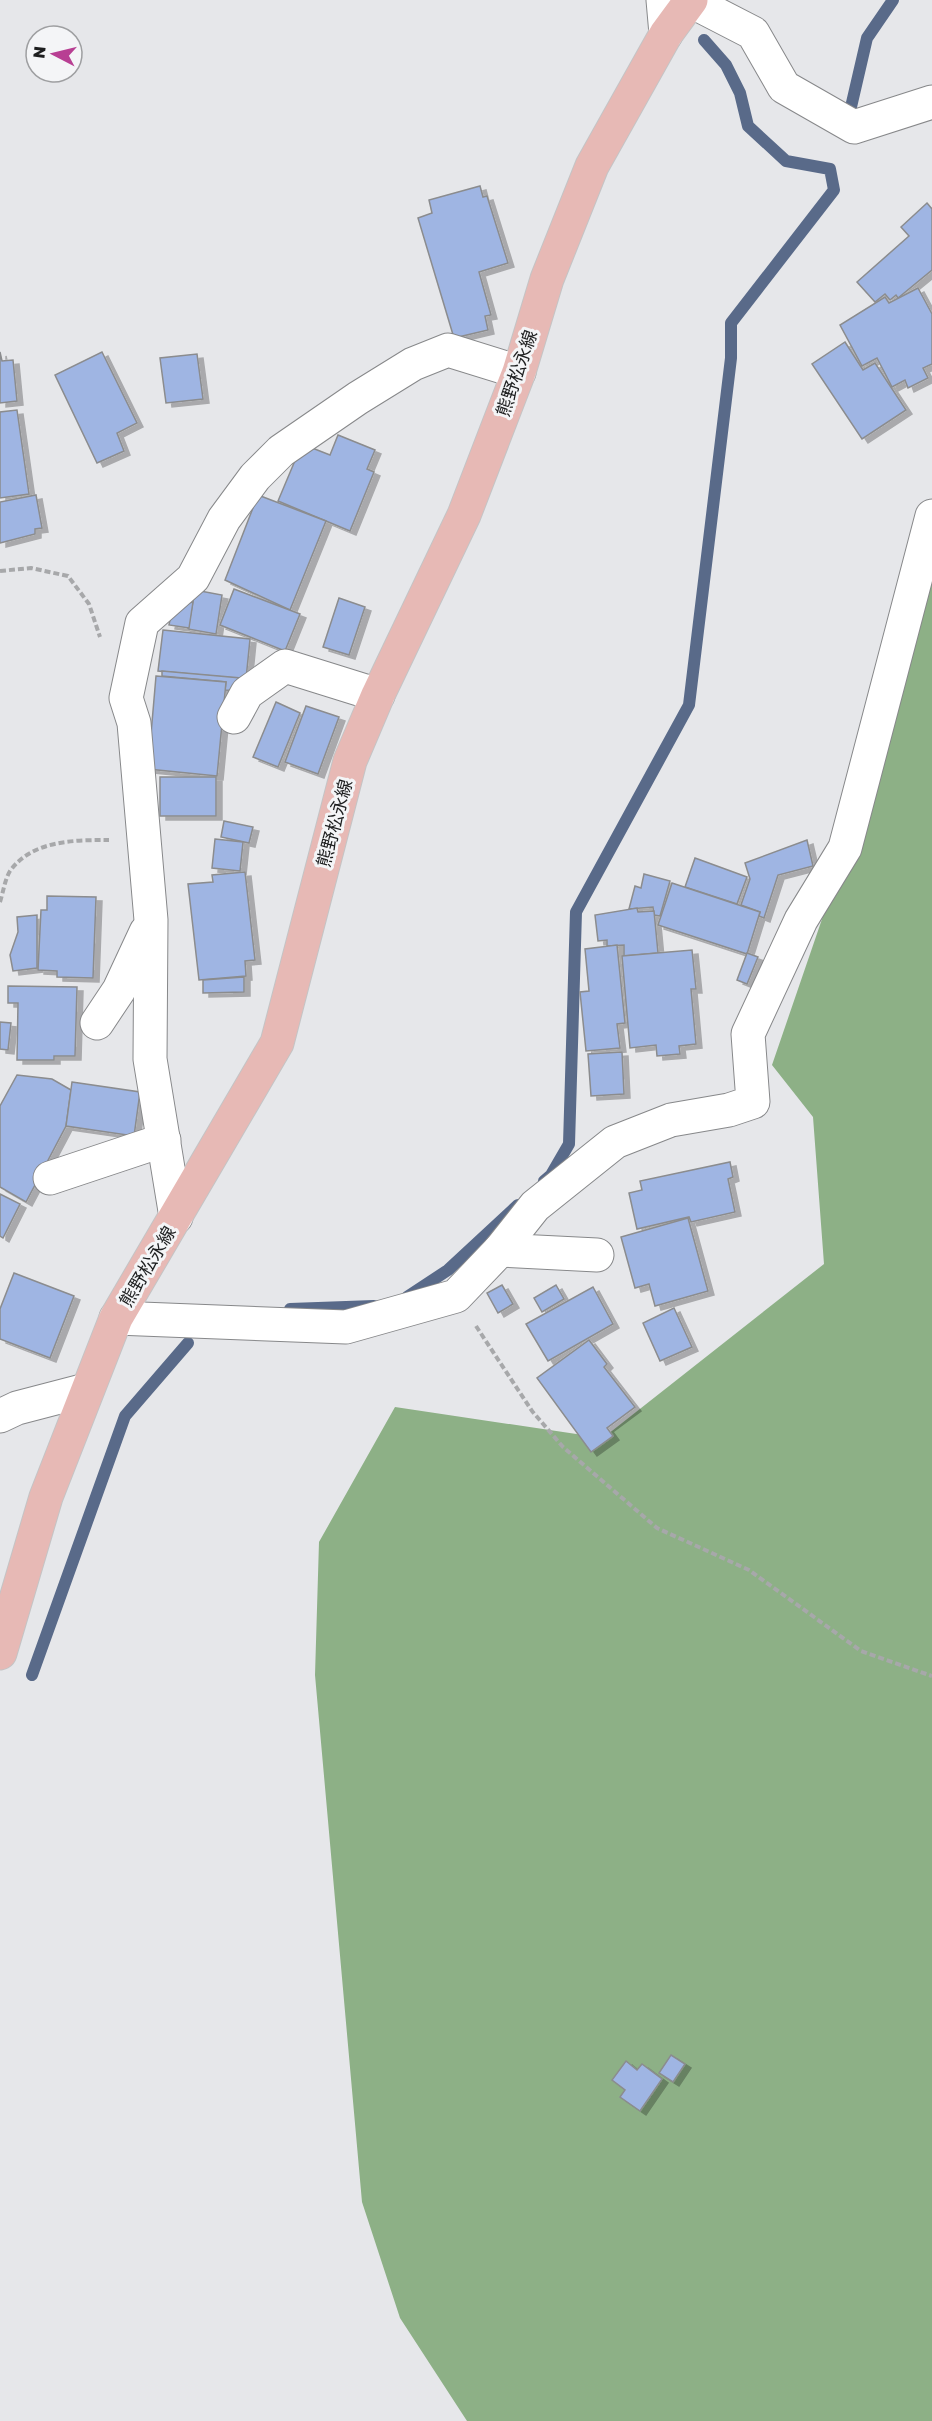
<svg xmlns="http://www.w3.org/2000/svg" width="932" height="2421" font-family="'Golos Text','Noto Sans JP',sans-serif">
	<defs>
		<filter id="shadow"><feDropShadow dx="6" dy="4" stdDeviation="0" flood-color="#0004"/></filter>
	</defs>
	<rect width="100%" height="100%" fill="#e6e7ea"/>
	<polygon fill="#8db086" points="932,569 932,2421 467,2421 400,2318 362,2202 315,1675 319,1542 395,1407 603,1438 824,1264 813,1117 772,1065 833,887"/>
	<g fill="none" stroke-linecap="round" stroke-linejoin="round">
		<g stroke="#596a89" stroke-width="12">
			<polyline points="851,107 867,38 893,0"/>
			<polyline points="544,1181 551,1175 569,1144 576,912 689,705 731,358 731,323 834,190 830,169 786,161 748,126 740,93 726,65 704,40"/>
			<polyline points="407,1297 448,1270 518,1205"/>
			<polyline points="290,1309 374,1306"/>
			<polyline points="32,1675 125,1416 188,1343"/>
		</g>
	</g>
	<g fill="#9fb5e3" stroke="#8b8c8e" stroke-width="1.5" filter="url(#shadow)">
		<polygon points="480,186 483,197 487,196 508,263 479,272 491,315 485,316 488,330 454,338 418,218 432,213 429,200"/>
		<polygon points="927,203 932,209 932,270 898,298 896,295 890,300 885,294 875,302 857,282 909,236 901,227"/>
		<polygon points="918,288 932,314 932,364 923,368 928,378 908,388 905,380 892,387 877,358 862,366 840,325 885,297 889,303"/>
		<polygon points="845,342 863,370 875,363 906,410 862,439 812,364"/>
		<polygon points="0,352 2,361 13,360 17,401 0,403"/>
		<polygon points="102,352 137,423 117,433 124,451 97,463 55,375"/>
		<polygon points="197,354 203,399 166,403 160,358"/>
		<polygon points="17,410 29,494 0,498 0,412"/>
		<polygon points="338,435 375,450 367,469 374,472 350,531 278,501 302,444 330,455"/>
		<polygon points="36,495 42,528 35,529 35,534 0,543 0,502"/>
		<polygon points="258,495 326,521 290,610 225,580"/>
		<polygon points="234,589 300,614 285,651 220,625"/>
		<polygon points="195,590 222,595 216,634 188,629"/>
		<polygon points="339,598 365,607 349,655 323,647"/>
		<polygon points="193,602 189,628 169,625 170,620 184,604"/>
		<polygon points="163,630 250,639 246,679 158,671"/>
		<polygon points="162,671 241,678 240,691 225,690 226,682 162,676"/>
		<polygon points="156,676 226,682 217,776 148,769"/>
		<polygon points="276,702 300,713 278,767 253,757"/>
		<polygon points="306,706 339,717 318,774 285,762"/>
		<rect x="160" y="777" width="56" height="39"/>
		<polygon points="224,821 253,827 249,843 221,837"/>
		<polygon points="215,839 243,842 240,871 212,868"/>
		<polygon points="807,840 813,866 778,875 764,918 759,916 760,912 741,905 750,879 745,863"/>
		<polygon points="695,858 747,877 737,904 685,887"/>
		<polygon points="245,872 255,960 245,961 246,976 199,980 188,884 213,882 212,875"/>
		<polygon points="644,874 670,881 660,916 654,915 653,907 629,909 635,886 641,888"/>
		<polygon points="672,883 760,912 747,954 658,925"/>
		<polygon points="47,896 96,897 93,978 57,977 57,971 38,970 41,910 47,910"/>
		<polygon points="637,908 638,912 654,911 658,953 624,956 624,945 607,946 607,940 598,941 595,915"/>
		<polygon points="37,915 37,968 13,971 10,955 18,932 17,917"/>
		<polygon points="617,945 625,1023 617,1024 620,1048 586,1051 580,992 589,991 585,949"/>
		<polygon points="692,950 696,989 691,989 696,1044 679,1046 680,1054 657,1056 656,1045 630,1048 622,956"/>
		<polygon points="747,953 758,957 747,984 737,980"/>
		<polygon points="244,977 244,992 203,993 203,980"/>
		<polygon points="8,986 77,987 75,1056 54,1056 54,1060 17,1060 18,1003 8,1003"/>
		<polygon points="0,1022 11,1023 8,1050 0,1049"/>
		<polygon points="622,1052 624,1094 591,1096 588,1054"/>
		<polygon points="17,1075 52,1079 71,1090 66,1126 26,1202 0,1187 0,1106"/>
		<polygon points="72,1082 140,1092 134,1136 66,1126"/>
		<polygon points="730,1162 733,1177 728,1179 735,1212 691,1222 689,1217 637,1229 629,1193 642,1190 640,1181"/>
		<polygon points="0,1194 20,1204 3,1238 0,1236"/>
		<polygon points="688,1218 708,1291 655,1306 649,1284 635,1288 621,1237"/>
		<polygon points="14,1273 74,1296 50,1358 0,1339 0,1309"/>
		<polygon points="502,1285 513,1304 498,1313 487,1293"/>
		<polygon points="556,1285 564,1299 542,1312 534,1298"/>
		<polygon points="593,1287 613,1324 548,1361 526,1324"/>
		<polygon points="674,1308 692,1347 660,1361 643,1323"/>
		<polygon points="589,1340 607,1364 604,1367 635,1407 607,1428 613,1436 591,1452 537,1378"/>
		<polygon points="671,2055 685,2064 673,2082 659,2073"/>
		<polygon points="626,2061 637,2070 642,2064 662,2079 640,2111 620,2097 625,2090 612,2080"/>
	</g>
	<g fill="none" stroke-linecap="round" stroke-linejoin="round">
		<g stroke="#87888a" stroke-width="35">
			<g id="minor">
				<polyline points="663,0 666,34"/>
				<polyline points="691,1 753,33 784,87 854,127 932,102"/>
				<polyline points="234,717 247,693 285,666 378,695"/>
				<polyline points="97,1023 119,990 146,932"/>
				<polyline points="50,1178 164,1140"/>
				<polyline points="176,1217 150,1059 151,920 134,723 126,698 142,623 193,578 224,519 255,477 281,451 358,398 413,364 448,350 519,372"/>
				<polyline points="500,1250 597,1255"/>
				<polyline points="116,1318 346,1327 456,1296 500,1250 535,1206 615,1142 671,1120 729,1110 753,1102 748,1034 801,920 845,848 932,516"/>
				<polyline points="0,1416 17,1408 86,1390"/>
			</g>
		</g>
		<g stroke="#c4c4c5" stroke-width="35">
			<polyline id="major" points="0,1653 46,1497 116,1318 277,1043 350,761 378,695 464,515 519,372 547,279 592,166 666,34 691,0"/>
		</g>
		<g stroke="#a7a8aa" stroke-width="4" stroke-dasharray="6 3" stroke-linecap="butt">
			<polyline points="0,571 31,568 68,576 89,604 100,637"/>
			<path d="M0,902C3,893 5,879 10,871C32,840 75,840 109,840"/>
			<polyline points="476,1326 532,1411 563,1447 657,1528 749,1570 861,1651 932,1676"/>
		</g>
		<use href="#minor" stroke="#fff" stroke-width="33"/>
		<use href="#major" stroke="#e7b9b5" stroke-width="33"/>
	</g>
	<g text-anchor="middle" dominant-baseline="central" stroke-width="6" stroke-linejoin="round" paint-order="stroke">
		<g font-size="18" fill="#1d1e1f" stroke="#f4f5f7">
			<text transform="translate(516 373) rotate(-71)">熊野松永線</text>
			<text transform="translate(334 823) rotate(-75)">熊野松永線</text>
			<text transform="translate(147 1266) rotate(-59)">熊野松永線</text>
		</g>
	</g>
	<g transform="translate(54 54) rotate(277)"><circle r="28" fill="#f4f5f7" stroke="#9e9fa1" stroke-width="1.5"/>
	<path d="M0-4.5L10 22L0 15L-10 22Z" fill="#b83f93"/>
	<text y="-9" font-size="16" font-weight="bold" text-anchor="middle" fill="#1d1e1f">N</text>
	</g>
</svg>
